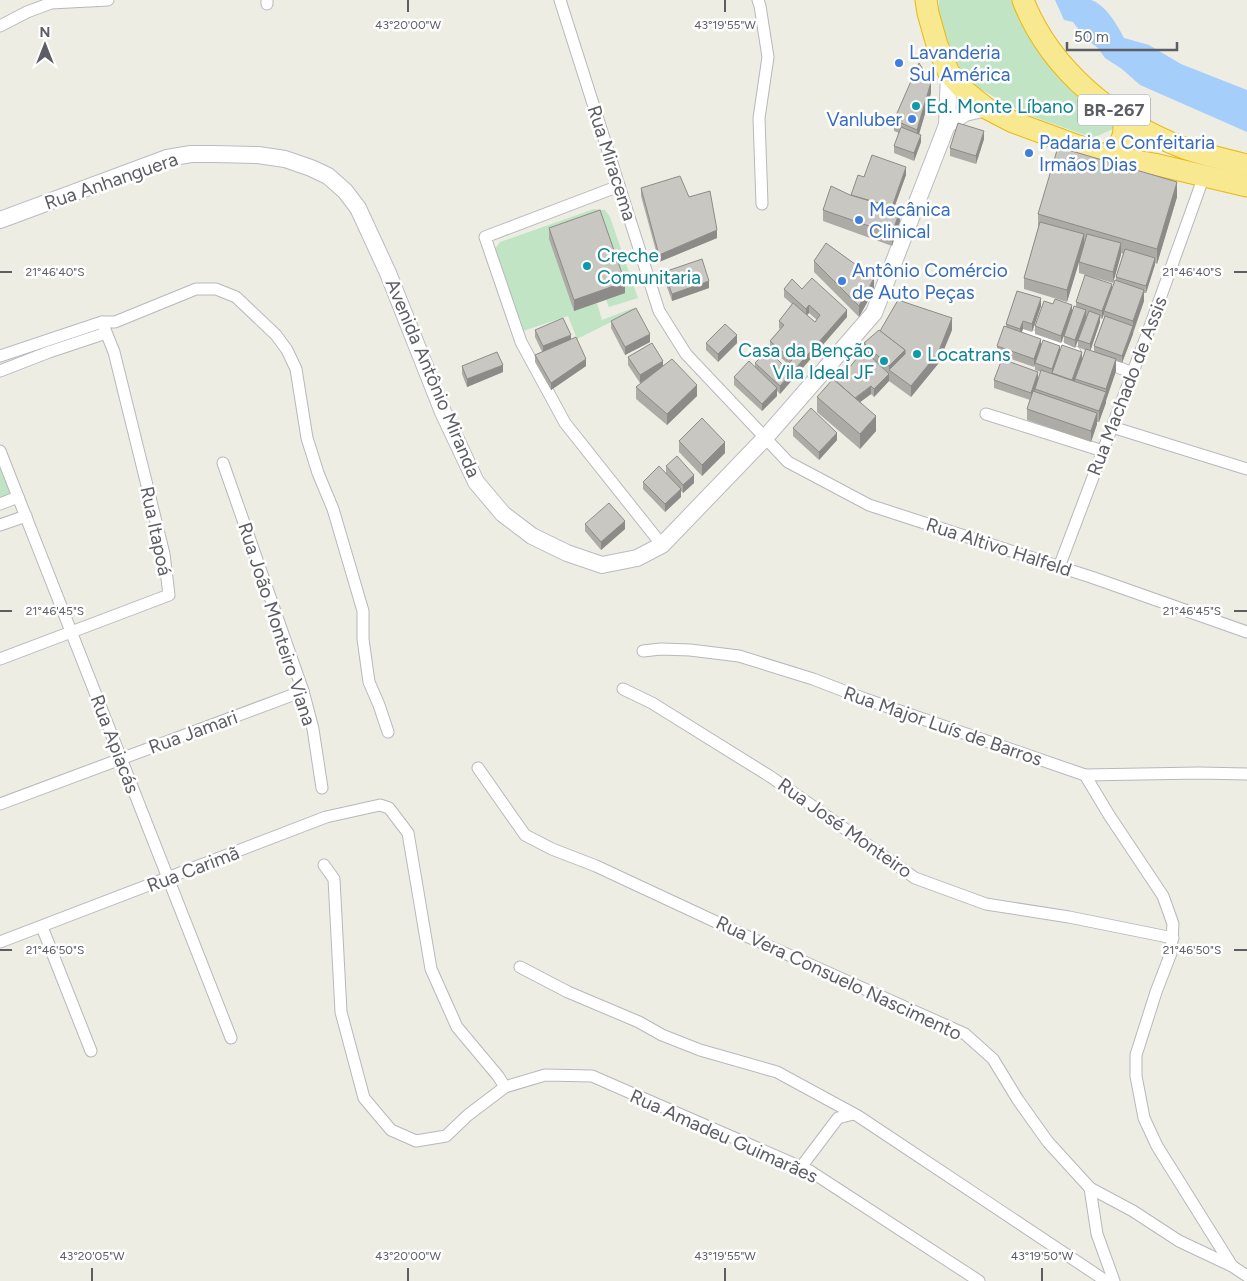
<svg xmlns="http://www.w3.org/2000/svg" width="1247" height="1281" font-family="Figtree,sans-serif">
	<rect width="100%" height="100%" fill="#eeede4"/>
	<g fill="#c1e4c5">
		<polygon points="939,0 1016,0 1113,118 1113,129 1093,138 1023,113 968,82 939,32"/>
		<polygon points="594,209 605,210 610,217 638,298 609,307 606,300 625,293 597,303 602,320 633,308 635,310 577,339 568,316 520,332 495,249 500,242"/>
		<polygon points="0,463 12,495 0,500"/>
	</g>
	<path fill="#a6cefb" d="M1055,0C1064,0 1083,0 1091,0C1106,5 1117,25 1124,38L1149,45L1181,64L1247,90V132L1140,85L1122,69L1105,58L1098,48L1086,39L1073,22L1064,20Z"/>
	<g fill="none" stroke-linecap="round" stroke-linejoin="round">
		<g stroke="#b6b8bd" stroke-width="13">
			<g id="street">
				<polyline points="560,0 659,311 686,354 788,462 869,505 1094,578 1247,632"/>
				<polyline points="758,0 760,6 768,57 759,118 762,204"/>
				<polyline points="267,4 267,0"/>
				<polyline points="0,26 27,12 51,3 108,0"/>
				<polyline points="619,186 485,237 521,342 565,423 662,545"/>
				<polyline points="1025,333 1075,352"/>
				<polyline points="0,356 102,322 115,322 196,289 216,289 236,297 276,335 287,350 296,369 307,438 318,473 333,509 363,611 363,639 369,682 379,705 388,732"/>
				<polyline points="1102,361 1133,373"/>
				<polyline points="0,371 49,352 106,333"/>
				<polyline points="986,414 1103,451"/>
				<polyline points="1112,427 1247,469"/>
				<polyline points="0,451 231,1038"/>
				<polyline points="223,463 303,691 313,729 322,788"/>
				<polyline points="0,504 18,497"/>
				<polyline points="0,525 26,516"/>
				<polyline points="1059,567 1148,332 1204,176"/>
				<polyline points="643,651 661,649 690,650 739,656 813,679 865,699 1085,775 1199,773 1247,774"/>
				<polyline points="0,659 169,595 164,554 114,352 102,322"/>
				<polyline points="623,689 652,703 771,777 915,878 986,904 1069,917 1173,938"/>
				<polyline points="478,768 525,835 552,849 596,866 744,935 965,1034 993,1059 1018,1100 1048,1142 1090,1188 1133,1211 1179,1241 1232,1266 1247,1276"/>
				<polyline points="1085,775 1109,815 1163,896 1173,924 1171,953 1156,992 1136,1055 1136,1076 1144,1118 1157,1146 1232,1266"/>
				<polyline points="0,804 303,691"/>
				<polyline points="324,865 334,879 341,1012 364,1098 391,1130 416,1141 446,1136 468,1115 505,1087 545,1075 592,1076 810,1171 979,1281"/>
				<polyline points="42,927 91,1051"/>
				<polyline points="0,942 326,817 380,805 389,808 408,833 431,969 457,1027 498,1076 505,1087"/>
				<polyline points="520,967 568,992 639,1022 662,1035 700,1050 777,1072 858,1116 1106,1281"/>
				<polyline points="801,1167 838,1118 853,1114"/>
				<polyline points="1090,1188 1097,1234 1114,1281"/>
			</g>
		</g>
		<g stroke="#b9bbc1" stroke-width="18">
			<g id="secondary">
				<polyline points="947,125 965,113 986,108"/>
				<polyline points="0,220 167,158 191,154 214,154 258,155 285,159 311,168 328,176 345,191 358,208 388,273 443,412 476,482 503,514 532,536 567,553 602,565 637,558 662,545 765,438 874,313 947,125 949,73"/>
			</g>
		</g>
		<g stroke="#e8b90a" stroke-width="23">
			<g id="highway">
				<polyline points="926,0 928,13 937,45 949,73 966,92 986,108 1013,122 1103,155 1154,164 1247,186"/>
				<path d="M1023,0C1050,70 1115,122 1184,148C1205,155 1226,160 1247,165"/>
				<path d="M1103,155C1121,149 1128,135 1122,116"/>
			</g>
		</g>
		<use href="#street" stroke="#fff" stroke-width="11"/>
		<use href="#secondary" stroke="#fff" stroke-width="16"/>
		<use href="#highway" stroke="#f8e890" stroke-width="21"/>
	</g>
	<g fill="#adaba6" fill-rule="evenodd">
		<polygon points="931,93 919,134 921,142 914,161 894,153 894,146 899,133 894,131 894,120"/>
		<polygon points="984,139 976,164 950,156 950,148"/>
		<polygon points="906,175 894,208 900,221 892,246 823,221 823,210 851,195 864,177"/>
		<polygon points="641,188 689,197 717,238 659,262 641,196"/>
		<path d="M1177,197L1157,264L1155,263L1146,293H1144V301L1133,334L1122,363L1116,361V371L1099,422H1097V424L1091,442L1027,420V409L1030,400L994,388V380L1038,379L1041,372L1035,370V365L1034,367L997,354V346L1006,327V324L1041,306L1032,332L1023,329L1022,332L1041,345L1060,350L1082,359L1085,350L1078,347V340L1075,348L1064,343V336L1061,343L1035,334V326L1072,312L1076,307V302L1112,288L1116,280V277L1123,254L1121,253L1113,283L1079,273V262L1085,243L1084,242L1067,302L1024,289V278L1038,228V214ZM1104,314V318L1094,346V352L1090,351L1100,322V318L1102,319Z"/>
		<polygon points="549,228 625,293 574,311 549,239"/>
		<polygon points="814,261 874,290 859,317 814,272"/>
		<polygon points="664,272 709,288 672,301 664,279"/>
		<path d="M784,289H802L847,317L780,394L777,391V396L762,411L734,385V377L755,367V363L785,367L788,364L770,348V341L780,329L779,328V321L792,304L784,297ZM809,313L817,320L815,322L807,315Z"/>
		<polygon points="611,321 650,342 625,355 611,328"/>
		<polygon points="535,330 571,339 586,366 551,390 535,362 535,355 542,352 535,337"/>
		<polygon points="952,330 938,364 911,397 889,381 874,397 871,394 860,402 876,431 860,449 817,412 817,397 837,382 864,350 864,343 880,331"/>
		<polygon points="706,343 737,343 718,362 706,350"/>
		<polygon points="628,357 663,366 697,396 667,425 636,399 636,387 649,377 640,383 628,365"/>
		<polygon points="462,366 503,372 467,387 462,374"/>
		<polygon points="793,428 837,440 819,460 793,436"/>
		<polygon points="679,441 725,453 702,476 679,452"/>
		<polygon points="666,466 694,483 683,493 681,491 681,497 665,512 643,489 643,482 666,473"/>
		<polygon points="585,524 625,529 601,550 585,531"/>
	</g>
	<g fill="#8d8b87">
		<polygon points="931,82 931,93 917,141 917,130"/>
		<polygon points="984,131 984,139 976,164 976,156"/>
		<polygon points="921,135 921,142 914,161 914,153"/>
		<polygon points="906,167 906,175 890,219 890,212"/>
		<polygon points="1177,182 1177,197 1157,264 1157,249"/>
		<polygon points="900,210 900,221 892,246 892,234"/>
		<polygon points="717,230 717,238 659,262 659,255"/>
		<polygon points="1084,234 1084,246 1067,302 1067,290"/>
		<polygon points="1121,243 1121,255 1113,283 1113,272"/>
		<polygon points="1155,258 1155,265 1146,293 1146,286"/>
		<polygon points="874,278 874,290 859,317 859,306"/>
		<polygon points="709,281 709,288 672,301 672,294"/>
		<polygon points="625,282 625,293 574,311 574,300"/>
		<polygon points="1112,284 1112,292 1104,311 1104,314 1102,319 1102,311"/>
		<polygon points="1144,290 1144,301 1133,332 1133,321"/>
		<polygon points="1041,298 1041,306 1032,332 1032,324"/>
		<polygon points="809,305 809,313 806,316 806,309"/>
		<polygon points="1072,305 1072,313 1061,343 1061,336"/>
		<polygon points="847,310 847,317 780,394 780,386"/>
		<polygon points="1086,310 1086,318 1075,348 1075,340"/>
		<polygon points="1100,315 1100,322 1090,352 1090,344"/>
		<polygon points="952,318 952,330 938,364 911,397 911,386"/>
		<polygon points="1023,321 1023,329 1020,336 1020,329"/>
		<polygon points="1133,326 1133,334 1122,363 1122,356"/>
		<polygon points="650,334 650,342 625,355 625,347"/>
		<polygon points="571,335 571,342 543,354 543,346"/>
		<polygon points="737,335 737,343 718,362 718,354"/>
		<polygon points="1041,339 1041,347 1035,363 1034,367 1034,359"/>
		<polygon points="1060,346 1060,354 1052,374 1052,369"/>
		<polygon points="905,350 905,365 889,370 889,366"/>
		<polygon points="1082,352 1082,360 1072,388 1072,381"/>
		<polygon points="586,359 586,366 551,390 551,383"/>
		<polygon points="1116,359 1116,371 1106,400 1106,389"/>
		<polygon points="663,361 663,368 640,383 640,375"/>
		<polygon points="503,365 503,372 467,387 467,379"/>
		<polygon points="1038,372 1038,380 1031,401 1031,393"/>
		<polygon points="889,374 889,381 874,397 874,389"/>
		<polygon points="697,385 697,396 667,425 667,414"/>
		<polygon points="871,386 871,394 851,409 851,402"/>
		<polygon points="777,388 777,396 762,411 762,404"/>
		<polygon points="1106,392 1106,403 1099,422 1099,411"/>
		<polygon points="1097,413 1097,424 1091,442 1091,431"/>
		<polygon points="876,416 876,431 860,449 860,434"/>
		<polygon points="837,433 837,440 819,460 819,452"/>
		<polygon points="725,442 725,453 702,476 702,465"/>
		<polygon points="694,475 694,483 683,493 683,485"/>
		<polygon points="681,489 681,497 665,512 665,504"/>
		<polygon points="625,521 625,529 601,550 601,542"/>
	</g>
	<g fill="#c9c7c1" stroke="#8d8b87">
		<polygon points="919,63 931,82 917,130 894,120"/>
		<polygon points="958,123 984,131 976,156 950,148"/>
		<polygon points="901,127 921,135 914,153 894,146"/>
		<polygon points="1058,147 1177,182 1157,249 1038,214"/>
		<polygon points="872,155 906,167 892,207 851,195 858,175 864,177"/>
		<polygon points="680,176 689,197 710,191 717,230 659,255 641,188"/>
		<polygon points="831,186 850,195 900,210 892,234 823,210"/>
		<polygon points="600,210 625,282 574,300 549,228"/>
		<polygon points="1040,222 1084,234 1067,290 1024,278"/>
		<polygon points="1087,234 1121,243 1113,272 1079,262"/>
		<polygon points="826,243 874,278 859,306 814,261"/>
		<polygon points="1125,249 1155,258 1146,286 1116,277"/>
		<polygon points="702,259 709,281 672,294 664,272"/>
		<polygon points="1085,275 1112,284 1102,311 1076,302"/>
		<polygon points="812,278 847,310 780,386 755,363 768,350 785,367 792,360 770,341 784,325 779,321 793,303 815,322 820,315 809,305 806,309 784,289 792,279 802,289"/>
		<polygon points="1115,280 1144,290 1133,321 1104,311"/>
		<polygon points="1017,291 1041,298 1032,324 1023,321 1020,329 1006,324"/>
		<polygon points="1055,299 1072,305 1061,336 1035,326 1044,301 1053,304"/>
		<polygon points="898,300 952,318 938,353 911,386 889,370 905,354 905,350 880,331"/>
		<polygon points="1074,306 1086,310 1075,340 1064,336"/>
		<polygon points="636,308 650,334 625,347 611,321"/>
		<polygon points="1089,311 1100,315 1090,344 1078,340"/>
		<polygon points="1105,316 1133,326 1122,356 1094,346"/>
		<polygon points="563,318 571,335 543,346 535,330"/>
		<polygon points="725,324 737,335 718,354 706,343"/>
		<polygon points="1004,326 1041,339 1034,359 997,346"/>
		<polygon points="879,330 905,350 889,366 864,343"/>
		<polygon points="576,337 586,359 551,383 535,355"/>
		<polygon points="1043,340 1060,346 1052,369 1035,363"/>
		<polygon points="652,343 663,361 640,375 628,357"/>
		<polygon points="1062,345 1082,352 1072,380 1052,373"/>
		<polygon points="1086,349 1116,359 1106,389 1075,379"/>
		<polygon points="864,350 889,374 874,389 871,386 855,398 837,382"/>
		<polygon points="497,352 503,365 467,379 462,366"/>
		<polygon points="672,359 697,385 667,414 636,387"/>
		<polygon points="1002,359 1038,372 1031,393 994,380"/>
		<polygon points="749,361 777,388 762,404 734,377"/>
		<polygon points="1041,370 1106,392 1099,411 1035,389"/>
		<polygon points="833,379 876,416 860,434 817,397"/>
		<polygon points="1033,391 1097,413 1091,431 1027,409"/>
		<polygon points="811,408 837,433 819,452 793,428"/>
		<polygon points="702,418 725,442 702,465 679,441"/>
		<polygon points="677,456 694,475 683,485 666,466"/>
		<polygon points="659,466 681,489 665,504 643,482"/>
		<polygon points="609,503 625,521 601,542 585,524"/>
	</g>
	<path fill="none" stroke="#5c5e64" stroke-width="2" d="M408,0V12M725,0V12M0,272H12M1234,272H1247M0,611H12M1234,611H1247M0,950H12M1234,950H1247M92,1268V1281M408,1268V1281M725,1268V1281M1042,1268V1281"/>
	<g fill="#3f7fe0" stroke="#fff" stroke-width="2">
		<circle cx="899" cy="63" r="5"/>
		<circle cx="912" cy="119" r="5"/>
		<circle cx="1029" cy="153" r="5"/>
		<circle cx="859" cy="220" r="5"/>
		<circle cx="842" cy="281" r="5"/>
	</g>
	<g fill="#0f9aa8" stroke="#fff" stroke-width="2">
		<circle cx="916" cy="106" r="5"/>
		<circle cx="587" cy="266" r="5"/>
		<circle cx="917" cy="354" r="5"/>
		<circle cx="884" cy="361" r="5"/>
	</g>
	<g text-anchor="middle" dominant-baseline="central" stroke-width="5" stroke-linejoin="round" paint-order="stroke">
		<rect fill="#fff" stroke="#8d8e92" stroke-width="1" x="1078" y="94.5" width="72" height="31" rx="4"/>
		<g font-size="18" font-weight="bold" fill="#5c5e64">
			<text x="1114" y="110">BR-267</text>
		</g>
		<g font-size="19" fill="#366cbe" stroke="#fff" text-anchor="start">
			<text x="909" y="52">Lavanderia<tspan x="909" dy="22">Sul América</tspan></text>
			<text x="902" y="119" text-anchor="end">Vanluber</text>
			<text x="1039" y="142">Padaria e Confeitaria<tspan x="1039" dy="22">Irmãos Dias</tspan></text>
			<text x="869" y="209">Mecânica<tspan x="869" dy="22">Clinical</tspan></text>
			<text x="852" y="270">Antônio Comércio<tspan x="852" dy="22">de Auto Peças</tspan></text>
		</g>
		<g font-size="19" fill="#0d838f" stroke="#fff" text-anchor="start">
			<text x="926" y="106">Ed. Monte Líbano</text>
			<text x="597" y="255">Creche<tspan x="597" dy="22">Comunitaria</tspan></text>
			<text x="874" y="350" text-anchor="end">Casa da Benção<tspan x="874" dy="22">Vila Ideal JF</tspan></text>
			<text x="927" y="354">Locatrans</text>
		</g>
		<g font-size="19" fill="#5c5e64" stroke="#fff">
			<text transform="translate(612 163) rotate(72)">Rua Miracema</text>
			<text transform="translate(111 181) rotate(-19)">Rua Anhanguera</text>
			<text transform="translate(433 378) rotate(67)">Avenida Antônio Miranda</text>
			<text transform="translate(1127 386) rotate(-69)">Rua Machado de Assis</text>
			<text transform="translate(156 531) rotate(78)">Rua Itapoá</text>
			<text transform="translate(999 547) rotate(18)">Rua Altivo Halfeld</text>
			<text transform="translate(277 624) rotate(72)">Rua João Monteiro Viana</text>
			<text transform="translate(943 726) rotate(19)">Rua Major Luís de Barros</text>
			<text transform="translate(193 732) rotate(-20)">Rua Jamari</text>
			<text transform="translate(115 744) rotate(69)">Rua Apiacás</text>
			<text transform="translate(845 828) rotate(35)">Rua José Monteiro</text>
			<text transform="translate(193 869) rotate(-21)">Rua Carimã</text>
			<text transform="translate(839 978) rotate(25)">Rua Vera Consuelo Nascimento</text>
			<text transform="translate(724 1136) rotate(24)">Rua Amadeu Guimarães</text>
		</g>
	</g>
	<g font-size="12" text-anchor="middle" fill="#5c5e64" stroke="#fff" stroke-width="5" stroke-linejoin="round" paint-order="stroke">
		<text x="408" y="29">43°20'00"W</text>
		<text x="725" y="29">43°19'55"W</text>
		<text x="55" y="276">21°46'40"S</text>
		<text x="1192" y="276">21°46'40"S</text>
		<text x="55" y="615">21°46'45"S</text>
		<text x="1192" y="615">21°46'45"S</text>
		<text x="55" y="954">21°46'50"S</text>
		<text x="1192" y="954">21°46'50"S</text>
		<text x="92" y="1260">43°20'05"W</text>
		<text x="408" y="1260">43°20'00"W</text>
		<text x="725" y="1260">43°19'55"W</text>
		<text x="1042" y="1260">43°19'50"W</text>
	</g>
	<g transform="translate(45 45)" stroke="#ffffff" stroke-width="4" paint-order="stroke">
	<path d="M0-4L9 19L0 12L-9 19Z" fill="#5c5e64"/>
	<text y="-8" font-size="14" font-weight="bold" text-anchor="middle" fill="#5c5e64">N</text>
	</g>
	<path d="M1067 42v8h110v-8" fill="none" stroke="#5c5e64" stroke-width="2.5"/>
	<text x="1074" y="42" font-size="15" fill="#5c5e64" stroke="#ffffff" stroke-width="4" paint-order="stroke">50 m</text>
</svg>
